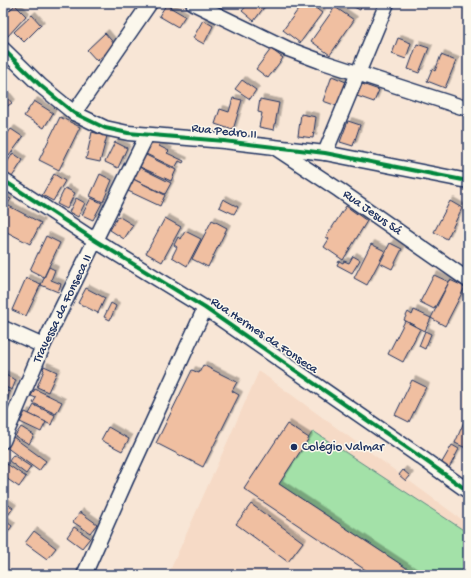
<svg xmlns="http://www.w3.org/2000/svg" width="471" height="578" font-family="'Gochi Hand',sans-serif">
	<defs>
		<filter id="shadow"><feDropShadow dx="3.5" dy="-3.5" stdDeviation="0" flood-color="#0004"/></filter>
	</defs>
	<rect width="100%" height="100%" fill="#f8e6d6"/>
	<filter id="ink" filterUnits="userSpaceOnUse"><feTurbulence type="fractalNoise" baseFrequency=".025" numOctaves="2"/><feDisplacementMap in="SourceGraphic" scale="8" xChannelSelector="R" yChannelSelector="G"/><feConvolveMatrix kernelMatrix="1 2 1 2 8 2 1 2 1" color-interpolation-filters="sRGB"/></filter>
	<g filter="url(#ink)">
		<polygon fill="#f6dac6" points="259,371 468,524 468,575 168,575"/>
		<polygon fill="#a3e1a8" stroke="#5f8883" points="313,431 468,533 467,575 417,575 279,484"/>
		<g fill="#f0bfa1" stroke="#1b2f5e" filter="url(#shadow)">
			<polygon points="249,3 267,3 254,21 242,11"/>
			<polygon points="303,3 309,3 322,13 300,43 283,30"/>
			<polygon points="346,3 363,3 360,10"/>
			<polygon points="15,5 26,16 7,37 3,34 3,17"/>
			<polygon points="166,5 185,16 178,27 159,16"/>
			<polygon points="335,7 354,20 330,55 311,41"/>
			<polygon points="32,15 41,25 24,42 14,32"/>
			<polygon points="203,20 213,26 204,44 193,38"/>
			<polygon points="105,33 115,45 97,61 87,50"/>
			<polygon points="398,38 411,43 406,59 392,54"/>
			<polygon points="417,44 429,48 419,73 408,69"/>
			<polygon points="271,49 283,58 268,78 256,69"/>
			<polygon points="441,55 456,61 445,88 427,81 432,69 435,71"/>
			<polygon points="332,76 346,82 337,106 323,101"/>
			<polygon points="242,80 256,90 250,99 235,89"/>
			<polygon points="362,84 379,90 374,102 357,96"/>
			<polygon points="3,92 12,103 3,109"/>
			<polygon points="233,98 242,100 233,130 215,124 220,109 229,112"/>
			<polygon points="260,99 279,103 274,130 259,127 262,113 258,112"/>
			<polygon points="34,101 53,113 44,128 24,116"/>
			<polygon points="301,114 316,117 313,138 298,136"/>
			<polygon points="60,117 80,127 59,170 39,160"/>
			<polygon points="348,121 360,125 353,146 340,142"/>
			<polygon points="11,129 23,137 9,156 3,152 3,140"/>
			<polygon points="92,132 107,136 100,162 86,159"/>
			<polygon points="150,140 160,141 159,146 169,151 167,153 184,161 183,163 179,161 175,168 144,153"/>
			<polygon points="115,142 127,148 118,168 105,162"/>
			<polygon points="13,153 23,160 12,177 3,171 3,169"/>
			<polygon points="144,154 176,170 171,181 138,166"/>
			<polygon points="139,167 171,183 165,194 133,179"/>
			<polygon points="54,174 65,181 53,201 42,195"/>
			<polygon points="100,174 112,180 103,202 90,196"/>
			<polygon points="133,179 165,195 160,206 128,191"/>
			<polygon points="65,188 75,193 67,209 57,204"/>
			<polygon points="3,195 11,199 7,205 41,223 30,244 3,230"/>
			<polygon points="76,198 85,203 78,217 69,212"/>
			<polygon points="91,198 102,203 93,220 82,215"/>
			<polygon points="223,199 238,207 234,214 219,207"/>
			<polygon points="450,201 462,208 447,239 434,232"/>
			<polygon points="346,206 367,221 343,260 324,247 329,239 326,237"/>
			<polygon points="118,216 133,225 124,239 110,230"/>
			<polygon points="165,218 181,227 162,262 146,253"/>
			<polygon points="212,220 227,228 208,267 192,259"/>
			<polygon points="185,231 201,239 187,266 172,257 177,247 174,245 178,237 181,239"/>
			<polygon points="46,236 60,243 44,277 30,270"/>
			<polygon points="390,243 402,249 392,269 380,263"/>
			<polygon points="371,244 385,251 367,285 354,278"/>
			<polygon points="353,256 360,260 352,273 337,265 339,261 343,263 344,261 349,263"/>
			<polygon points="49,267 55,270 51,280 61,284 58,292 41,285"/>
			<polygon points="434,275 449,282 434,309 420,302"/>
			<polygon points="26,278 41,284 26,316 12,310"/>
			<polygon points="450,280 465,287 445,326 431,318"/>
			<polygon points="86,288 105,298 98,313 78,303"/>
			<polygon points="111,303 116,306 110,320 104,317"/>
			<polygon points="414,310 431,318 425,331 404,320 408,312 412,315"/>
			<polygon points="405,321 420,329 403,362 388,354"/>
			<polygon points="425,331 431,334 425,349 419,346"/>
			<polygon points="203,365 237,382 232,391 239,395 203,467 156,443 192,370 199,373"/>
			<polygon points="44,366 57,372 48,392 37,387 44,370 43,369"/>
			<polygon points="3,374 16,380 12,390 3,386"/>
			<polygon points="412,380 426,387 409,422 395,415"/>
			<polygon points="35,389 62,402 56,414 33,403 36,398 31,396"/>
			<polygon points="3,390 10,392 6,403 3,402"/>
			<polygon points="34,405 55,415 51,425 29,414"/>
			<polygon points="25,412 46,422 41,432 20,422"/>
			<polygon points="468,412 468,449 455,443"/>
			<polygon points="287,424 309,438 279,484 417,575 373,575 244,489"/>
			<polygon points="21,427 34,435 29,444 15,436"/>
			<polygon points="108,427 129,439 122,451 101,440"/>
			<polygon points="13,437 46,461 39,471 6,447"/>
			<polygon points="452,445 459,449 449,468 441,464"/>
			<polygon points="13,455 31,467 26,474 9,461"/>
			<polygon points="7,464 26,477 19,487 3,476 3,469"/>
			<polygon points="403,470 410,476 406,481 399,475"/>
			<polygon points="3,501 13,508 6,518 3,515"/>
			<polygon points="251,504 303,542 288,562 236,524"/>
			<polygon points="80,512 97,524 90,533 73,522"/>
			<polygon points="3,519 12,526 5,536 3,534"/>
			<polygon points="74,527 90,538 82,548 67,537"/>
			<polygon points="34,531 56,548 47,559 25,543"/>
		</g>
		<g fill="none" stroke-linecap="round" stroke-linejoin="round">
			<g stroke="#1b2f5e" stroke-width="17">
				<g id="minor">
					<polyline points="193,3 288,49 320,61 468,109"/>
					<polyline points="3,49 41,86 74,113 105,128 128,133 224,141 325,153 468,181"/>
					<polyline points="74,113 150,3"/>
					<polyline points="277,149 339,190 468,280"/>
					<polyline points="325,153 387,3"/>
					<polyline points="3,180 96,241 205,308 419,456 468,491"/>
					<polyline points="3,328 43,346"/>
					<polyline points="3,441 43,346 147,135"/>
					<polyline points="84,575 126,480 205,308"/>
				</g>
			</g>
			<use href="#minor" stroke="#fbf7ec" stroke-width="14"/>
			<g stroke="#fbf7ec" stroke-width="6">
				<g id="cycleway">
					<polyline points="3,49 41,86 74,113 105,128 128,133 224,141 325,153 468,181"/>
					<polyline points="3,180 96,241 205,308 419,456 468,491"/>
				</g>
			</g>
			<use href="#cycleway" stroke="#00873e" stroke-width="4"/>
		</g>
	</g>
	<circle fill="#1b2f5e" stroke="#fbf7ec" stroke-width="1.5" cx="294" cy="447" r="4"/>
	<g text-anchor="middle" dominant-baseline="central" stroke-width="3" stroke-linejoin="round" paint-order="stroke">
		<g font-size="13" fill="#1b2f5e" stroke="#fbf7ec">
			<text transform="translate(224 132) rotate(6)">Rua Pedro II</text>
			<text transform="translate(372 213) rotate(35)">Rua Jesus Sá</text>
			<text transform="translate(63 309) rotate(-64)">Travessa da Fonseca II</text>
			<text transform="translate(264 336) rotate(34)">Rua Hermes da Fonseca</text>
		</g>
		<g font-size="13" fill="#1b2f5e" stroke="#fbf7ec" text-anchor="start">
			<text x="302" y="447">Colégio Valmar</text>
		</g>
	</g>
	<rect width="471" height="578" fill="none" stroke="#fbf7ec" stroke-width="16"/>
	<rect x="8" y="8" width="455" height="562" fill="none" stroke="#1b2f5e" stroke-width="1.5" filter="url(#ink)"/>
</svg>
